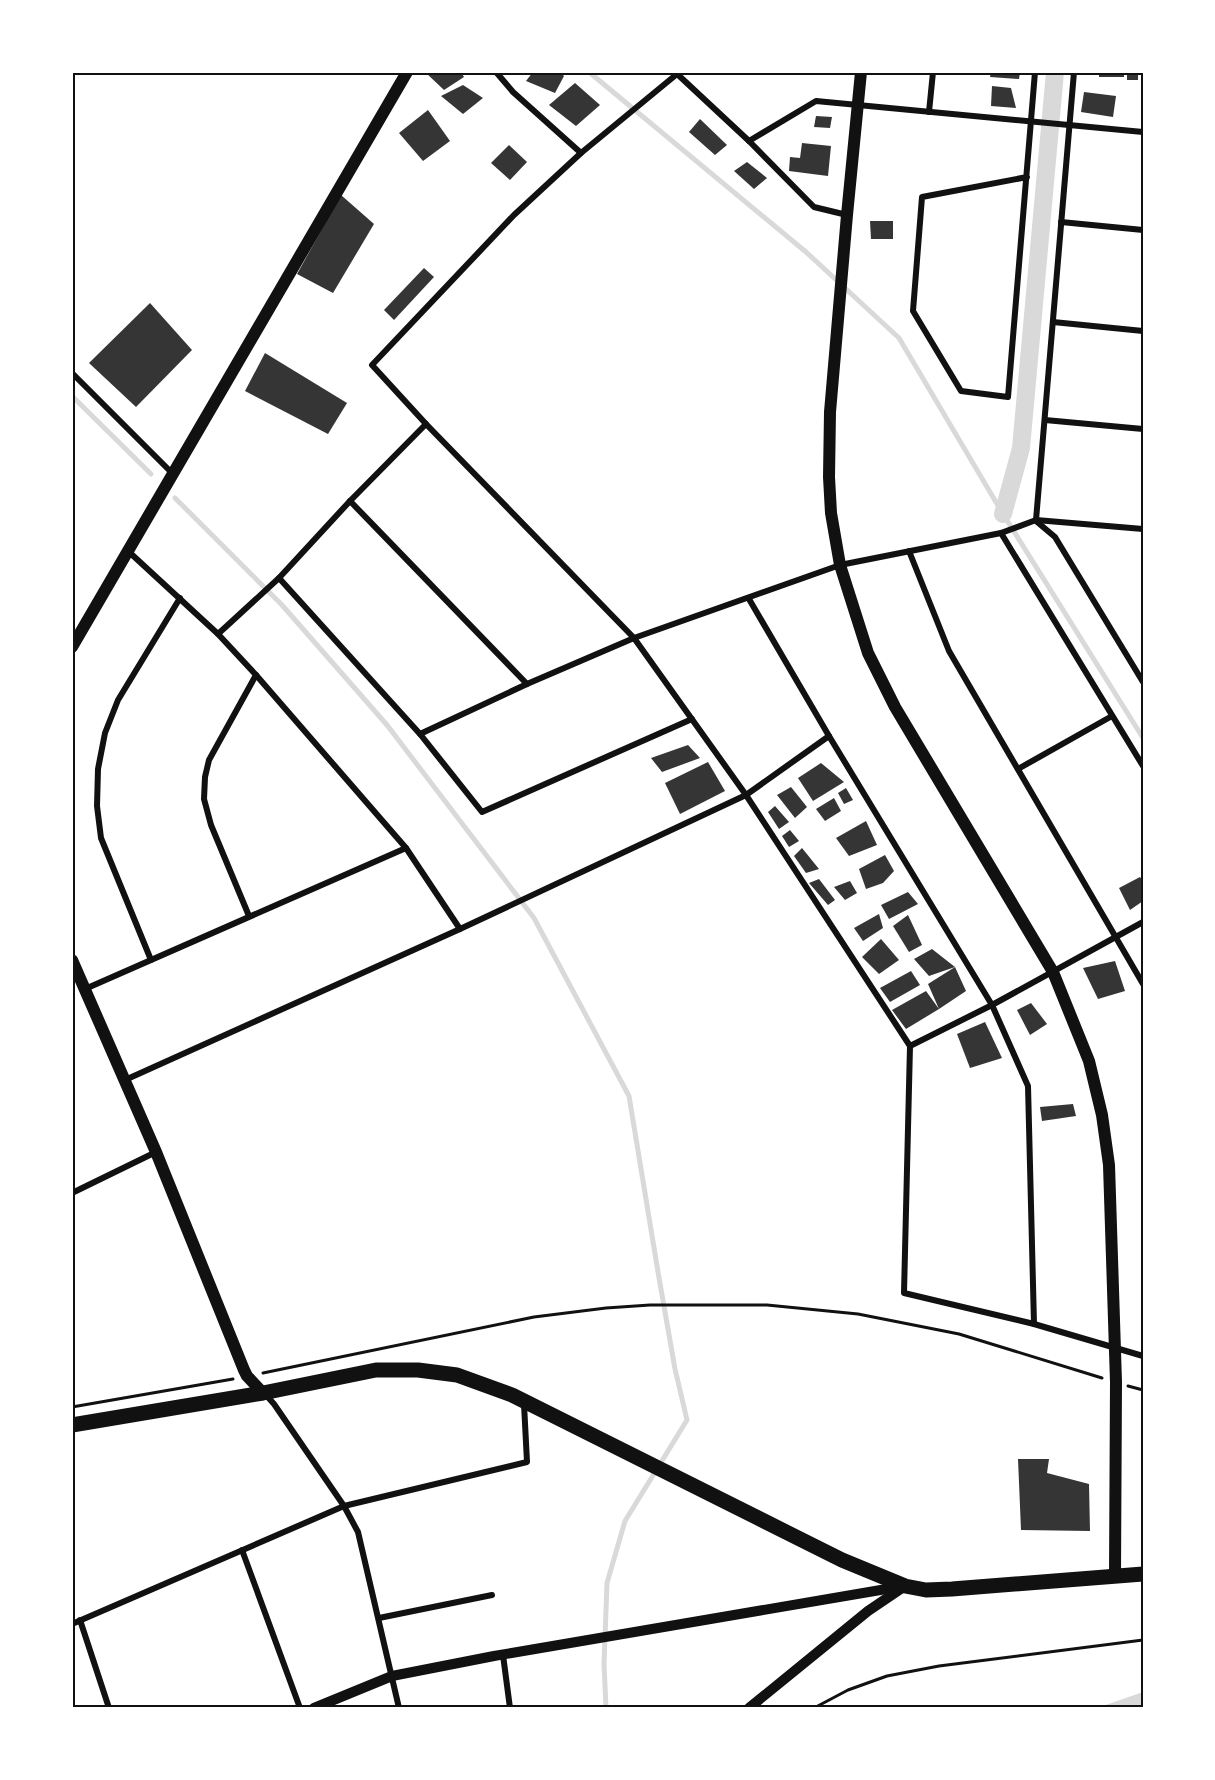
<svg xmlns="http://www.w3.org/2000/svg" width="1215" height="1780" font-family="'Exo 2',sans-serif">
	<rect width="100%" height="100%" fill="#fff"/>
	<polygon fill="#d9d9d9" points="1143,1692 1143,1708 1097,1708"/>
	<g fill="none" stroke-linecap="round" stroke-linejoin="round">
		<g stroke="#d9d9d9" stroke-width="5">
			<polyline points="589,72 806,252 899,338 1003,514 1143,738"/>
			<polyline points="72,396 151,474"/>
			<polyline points="175,498 282,605 387,725 534,918 629,1096 658,1272 675,1369 687,1420 625,1521 607,1583 604,1664 606,1708"/>
		</g>
		<polyline stroke="#d9d9d9" stroke-width="18" points="1003,514 1021,448 1055,72"/>
	</g>
	<g fill="#353535">
		<polygon points="425,72 461,72 464,77 444,90"/>
		<polygon points="533,72 560,72 564,76 555,93 526,81"/>
		<polygon points="991,72 1020,72 1019,79 990,77"/>
		<rect x="1099" y="72" width="25" height="5"/>
		<rect x="1127" y="72" width="11" height="8"/>
		<polygon points="575,83 600,105 576,126 549,105"/>
		<polygon points="463,85 483,98 463,114 441,96"/>
		<polygon points="992,86 1011,88 1016,108 991,106"/>
		<polygon points="1084,92 1116,96 1113,117 1081,112"/>
		<polygon points="428,110 450,141 423,161 399,133"/>
		<polygon points="816,116 832,117 830,128 814,127"/>
		<polygon points="700,119 727,145 715,155 689,132"/>
		<polygon points="802,143 831,146 828,176 789,171 790,157 800,158"/>
		<polygon points="509,145 527,162 510,180 491,163"/>
		<polygon points="747,162 767,178 754,189 734,171"/>
		<polygon points="341,195 374,224 333,293 297,274"/>
		<polygon points="870,221 893,221 893,239 871,239"/>
		<polygon points="424,268 434,277 394,320 384,310"/>
		<polygon points="150,303 192,350 136,407 89,363"/>
		<polygon points="265,353 347,403 328,434 245,391"/>
		<polygon points="688,745 700,758 662,772 651,758"/>
		<polygon points="708,762 725,791 680,814 665,783"/>
		<polygon points="821,763 844,782 813,801 798,778"/>
		<polygon points="791,787 807,807 795,818 777,795"/>
		<polygon points="846,788 853,800 844,804 838,793"/>
		<polygon points="834,798 841,811 825,821 816,809"/>
		<polygon points="775,806 789,822 779,829 768,812"/>
		<polygon points="866,821 877,845 849,856 836,838"/>
		<polygon points="790,830 799,841 789,847 782,836"/>
		<polygon points="802,848 819,869 806,873 794,856"/>
		<polygon points="885,855 894,871 883,883 866,889 859,869"/>
		<polygon points="1140,877 1143,881 1143,901 1130,910 1119,888"/>
		<polygon points="819,879 835,900 828,905 809,883"/>
		<polygon points="850,881 857,893 845,900 834,887"/>
		<polygon points="908,892 918,904 889,919 881,905"/>
		<polygon points="879,914 883,928 863,941 854,928"/>
		<polygon points="908,915 922,945 909,952 893,926"/>
		<polygon points="881,939 899,960 879,974 862,957"/>
		<polygon points="932,949 955,967 966,991 939,1009 906,1029 892,1010 926,991 939,1009 928,984 955,967 929,976 914,959"/>
		<polygon points="1115,961 1125,991 1098,999 1083,968"/>
		<polygon points="911,971 920,985 890,1002 880,988"/>
		<polygon points="1031,1003 1047,1024 1030,1035 1017,1010"/>
		<polygon points="985,1022 1002,1058 970,1068 957,1034"/>
		<polygon points="1073,1104 1076,1116 1042,1121 1040,1107"/>
		<polygon points="1018,1459 1049,1459 1047,1473 1089,1484 1090,1531 1021,1530"/>
	</g>
	<g fill="none" stroke-linecap="round" stroke-linejoin="round">
		<g stroke="#111" stroke-width="3">
			<polyline points="263,1373 534,1317 606,1308 650,1305 767,1305 858,1314 959,1334 1102,1378"/>
			<polyline points="1128,1386 1143,1390"/>
			<polyline points="72,1407 233,1379"/>
			<polyline points="814,1708 848,1690 887,1676 939,1666 1143,1640"/>
		</g>
		<g stroke="#111" stroke-width="6">
			<polyline points="496,72 513,92 581,153"/>
			<polyline points="675,72 749,141 814,207 847,215"/>
			<polyline points="677,74 581,153 514,215 372,365 426,424 634,638 746,795 910,1046 904,1293 1034,1324 1143,1356"/>
			<polyline points="929,112 933,72"/>
			<polyline points="749,141 816,101 1143,132"/>
			<polyline points="1027,177 922,197 913,311 961,391 1008,397 1035,72"/>
			<polyline points="1061,222 1143,230"/>
			<polyline points="1053,322 1143,331"/>
			<polyline points="72,373 172,473"/>
			<polyline points="1045,420 1143,429"/>
			<polyline points="350,501 527,684"/>
			<polyline points="1036,520 1074,72"/>
			<polyline points="1036,521 1055,537 1143,682"/>
			<polyline points="1001,533 1143,766"/>
			<polyline points="128,551 218,634 256,675 406,848 460,929"/>
			<polyline points="909,551 949,651 1143,984"/>
			<polyline points="279,578 420,734 482,812 692,719"/>
			<polyline points="749,599 829,736 992,1005 1028,1086 1034,1324"/>
			<polyline points="218,634 279,578 350,501 426,424"/>
			<polyline points="420,734 527,684 634,638 840,565 1001,533 1036,520 1143,529"/>
			<polyline points="1018,769 1112,716"/>
			<polyline points="249,916 211,825 204,799 205,777 209,760 256,675"/>
			<polyline points="151,960 101,838 97,806 98,769 105,733 118,700 180,598"/>
			<polyline points="85,989 406,848"/>
			<polyline points="910,1046 992,1005 1143,922"/>
			<polyline points="125,1080 460,929 746,795 829,736"/>
			<polyline points="72,1193 156,1152"/>
			<polyline points="266,1395 274,1404 344,1506 358,1532 399,1708"/>
			<polyline points="242,1550 300,1708"/>
			<polyline points="379,1618 492,1595"/>
			<polyline points="80,1620 109,1708"/>
			<polyline points="72,1624 344,1506 527,1462 524,1404"/>
			<polyline points="503,1655 510,1708"/>
		</g>
		<g stroke="#111" stroke-width="10">
			<polyline points="314,1708 392,1676 494,1656 904,1586"/>
			<polyline points="749,1708 868,1611 902,1588"/>
		</g>
		<g stroke="#111" stroke-width="12">
			<polyline points="861,72 847,215 830,412 829,477 831,513 840,565 868,653 895,707 1053,972 1089,1061 1102,1115 1109,1165 1116,1382 1115,1575"/>
			<polyline points="72,647 407,72"/>
			<polyline points="72,960 156,1152 244,1370 247,1376 263,1393"/>
		</g>
		<polyline stroke="#111" stroke-width="15" points="72,1425 263,1393 376,1370 418,1370 457,1375 512,1395 842,1560 905,1586 926,1590 952,1589 1143,1574"/>
	</g>
	<rect width="1215" height="1780" fill="none" stroke="#ffffff" stroke-width="147"/>
	<rect x="74" y="74" width="1068" height="1632" fill="none" stroke="#111" stroke-width="2"/>
</svg>
